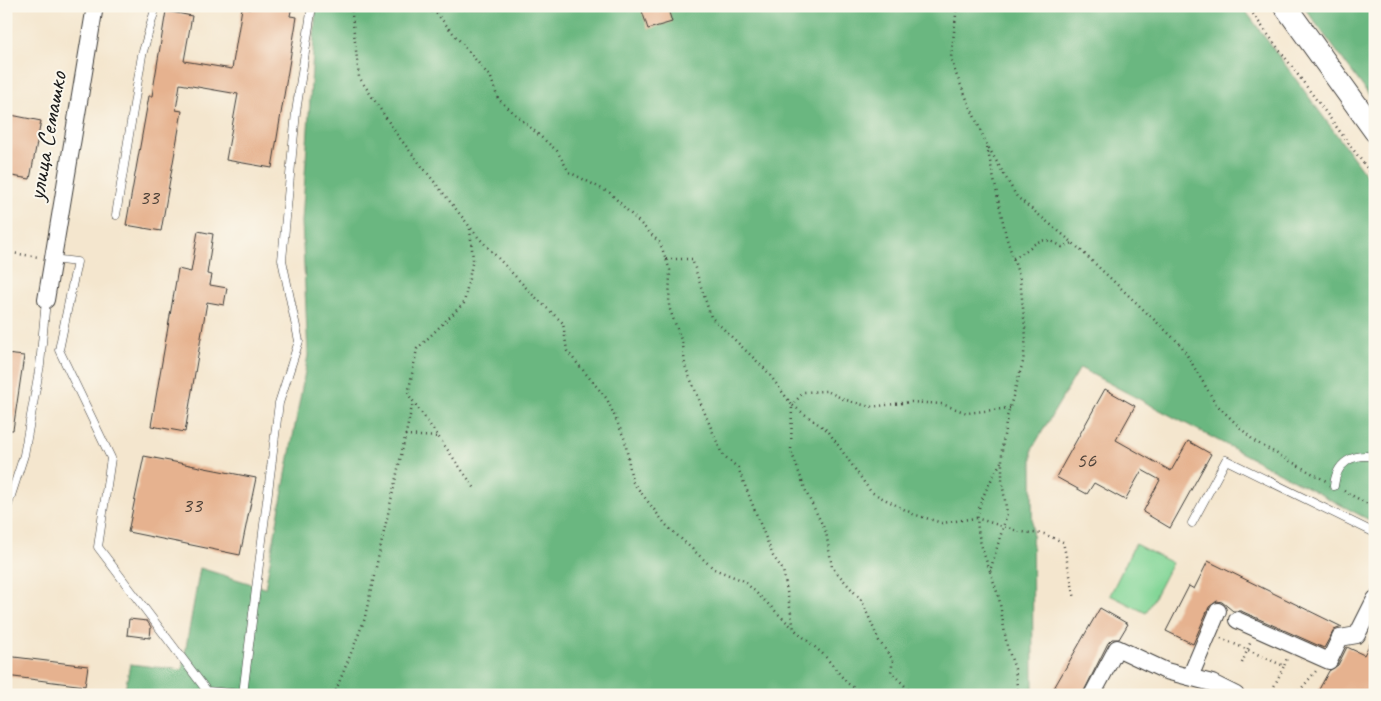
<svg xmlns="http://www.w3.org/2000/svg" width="1381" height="701" font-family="Caveat,sans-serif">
	<rect width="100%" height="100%" fill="#fbf7ec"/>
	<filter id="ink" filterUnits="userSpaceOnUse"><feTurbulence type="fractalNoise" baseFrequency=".02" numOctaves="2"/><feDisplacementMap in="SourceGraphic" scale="10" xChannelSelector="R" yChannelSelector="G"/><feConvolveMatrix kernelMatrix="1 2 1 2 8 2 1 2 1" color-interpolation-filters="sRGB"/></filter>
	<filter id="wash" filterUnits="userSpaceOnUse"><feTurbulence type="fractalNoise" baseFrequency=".0096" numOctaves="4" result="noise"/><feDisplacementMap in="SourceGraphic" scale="20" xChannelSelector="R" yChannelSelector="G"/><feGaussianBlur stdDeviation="1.12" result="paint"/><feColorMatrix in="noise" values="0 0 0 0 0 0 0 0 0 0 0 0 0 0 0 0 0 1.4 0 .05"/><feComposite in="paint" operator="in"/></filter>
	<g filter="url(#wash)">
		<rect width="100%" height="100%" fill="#f4e6ce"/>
		<polygon fill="#83d697" stroke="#50795a" points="1135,544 1172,563 1146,613 1110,595"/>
		<g fill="#6ab780" stroke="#436a4e">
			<polygon points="316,6 1242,6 1375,187 1375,523 1080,368 1032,449 1033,695 124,695 130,664 182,670 200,568 265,588 308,355 302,222"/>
			<polygon points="1303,6 1375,6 1375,103"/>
		</g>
		<g id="blocks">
			<g fill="#e6b28f">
				<polygon points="250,6 292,6 290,16 297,17 272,168 226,160 238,94 180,84 176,110 182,111 161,231 126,225 149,96 152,96 166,11 192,16 184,61 232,69 242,8 250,9"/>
				<polygon points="648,6 667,6 672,22 648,29 641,8"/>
				<polygon points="6,114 41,121 30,179 6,175"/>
				<polygon points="198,231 213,234 207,274 212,275 210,285 227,288 224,305 207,302 185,432 151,426 178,269 191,272"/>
				<polygon points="6,354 24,356 13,430 6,430"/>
				<polygon points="1105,389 1135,406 1116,440 1171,471 1188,441 1211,454 1170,528 1143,512 1160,480 1142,470 1125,500 1094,483 1087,494 1056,477"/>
				<polygon points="144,456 256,478 240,555 128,532"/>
				<polygon points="1208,561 1342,627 1334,630 1324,648 1241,611 1233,611 1222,602 1217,601 1209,607 1193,644 1166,631 1189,586 1194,589"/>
				<polygon points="1100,608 1128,624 1119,639 1112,639 1108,643 1082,695 1050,695"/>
				<polygon points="129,619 147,621 151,627 150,638 127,635"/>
				<polygon points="1375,634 1375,695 1316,695 1329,671 1338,665 1347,647 1364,655"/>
				<polygon points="6,656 88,666 85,686 6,676"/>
			</g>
		</g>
	</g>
	<g filter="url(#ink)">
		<use href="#blocks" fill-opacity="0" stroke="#3c3a37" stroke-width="1"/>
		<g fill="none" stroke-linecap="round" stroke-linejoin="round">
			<g stroke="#3c3a37" stroke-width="9">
				<g id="service">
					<polyline points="116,215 142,55 156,6"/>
					<polyline points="52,259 77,262 59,350 111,458 98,547 207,691 243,694 279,403 299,341 282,260 296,112 312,6"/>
					<path d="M1334,486C1336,463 1352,453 1375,457"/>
					<polyline points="6,511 24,455 40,365 46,300"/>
					<polyline points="1192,523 1226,460 1375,533"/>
				</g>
			</g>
			<g stroke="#3c3a37" stroke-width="18">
				<g id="minor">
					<polyline points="46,300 95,6"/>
					<polyline points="1237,620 1329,661 1340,638 1357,635 1375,599"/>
					<polyline points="1190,677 1218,611"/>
					<polyline points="1092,695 1117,648 1166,671 1212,683 1236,695"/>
				</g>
			</g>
			<g stroke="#3c3a37" stroke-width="24">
				<polyline id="secondary" points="1285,6 1375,131"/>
			</g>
			<g stroke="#3c3a37" stroke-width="2.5" stroke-dasharray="1 4" stroke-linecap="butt">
				<polyline points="351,6 359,77 398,136 478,237 533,295 563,323 567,351 607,399 625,440 632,481 666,525 714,569 744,581 793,628"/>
				<polyline points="423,6 437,14 491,78 498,99 557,151 569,172 610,193 660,243 670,270 669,307 683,345 685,366 722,454 738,468 773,556 783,570 794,629 824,655 847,683 866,695"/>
				<polyline points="957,6 951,58 956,74 986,143 1017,197 1073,243 1181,345 1216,404 1254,441 1326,481"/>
				<polyline points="1247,6 1375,179"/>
				<polyline points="987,147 1006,236 1020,279 1026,337 1023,362 1007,417 1002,448 1002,481 1007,514 990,571 999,598 1007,646 1015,669 1018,695"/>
				<polyline points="470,229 473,259 464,303 417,349 408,394 476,490"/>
				<polyline points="6,252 39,257"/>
				<path d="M1013,258C1034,250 1037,230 1062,247L1073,243"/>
				<polyline points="666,259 692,259 711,317 766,370 792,405 791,451 807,494 826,532 832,567 862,601 879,641 893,660 891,672 914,695"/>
				<polyline points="1010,408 967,413 942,404 911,402 870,407 843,399 827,391 804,392 792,405 828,431 871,492 913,514 942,523 976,518 1021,532 1044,534 1063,542 1075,599"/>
				<polyline points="405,435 438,437"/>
				<polyline points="1344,491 1375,508"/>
				<path d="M990,571C970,517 974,511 1001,462"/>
				<polyline points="1221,638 1284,666 1287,658"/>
				<polyline points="1242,663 1251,641"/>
				<polyline points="334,695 364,621 413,402"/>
				<polyline points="1270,695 1284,666"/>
				<polyline points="1296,695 1316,671"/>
			</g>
			<use href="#service" stroke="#fff" stroke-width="8"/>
			<use href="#minor" stroke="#fff" stroke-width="16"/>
			<use href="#secondary" stroke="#fff" stroke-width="22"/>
		</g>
	</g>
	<g text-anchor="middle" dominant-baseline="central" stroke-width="4" stroke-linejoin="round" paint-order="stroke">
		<g font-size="22" fill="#4e4239">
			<text x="149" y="197">33</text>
			<text x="1086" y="460">56</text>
			<text x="192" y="505">33</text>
		</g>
		<g font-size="25" fill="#1c1c1c" stroke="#fbf7ec">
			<text transform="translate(47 136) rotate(-80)">улица Семашко</text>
		</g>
	</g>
	<rect width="1381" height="701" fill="none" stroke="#fbf7ec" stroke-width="25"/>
</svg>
